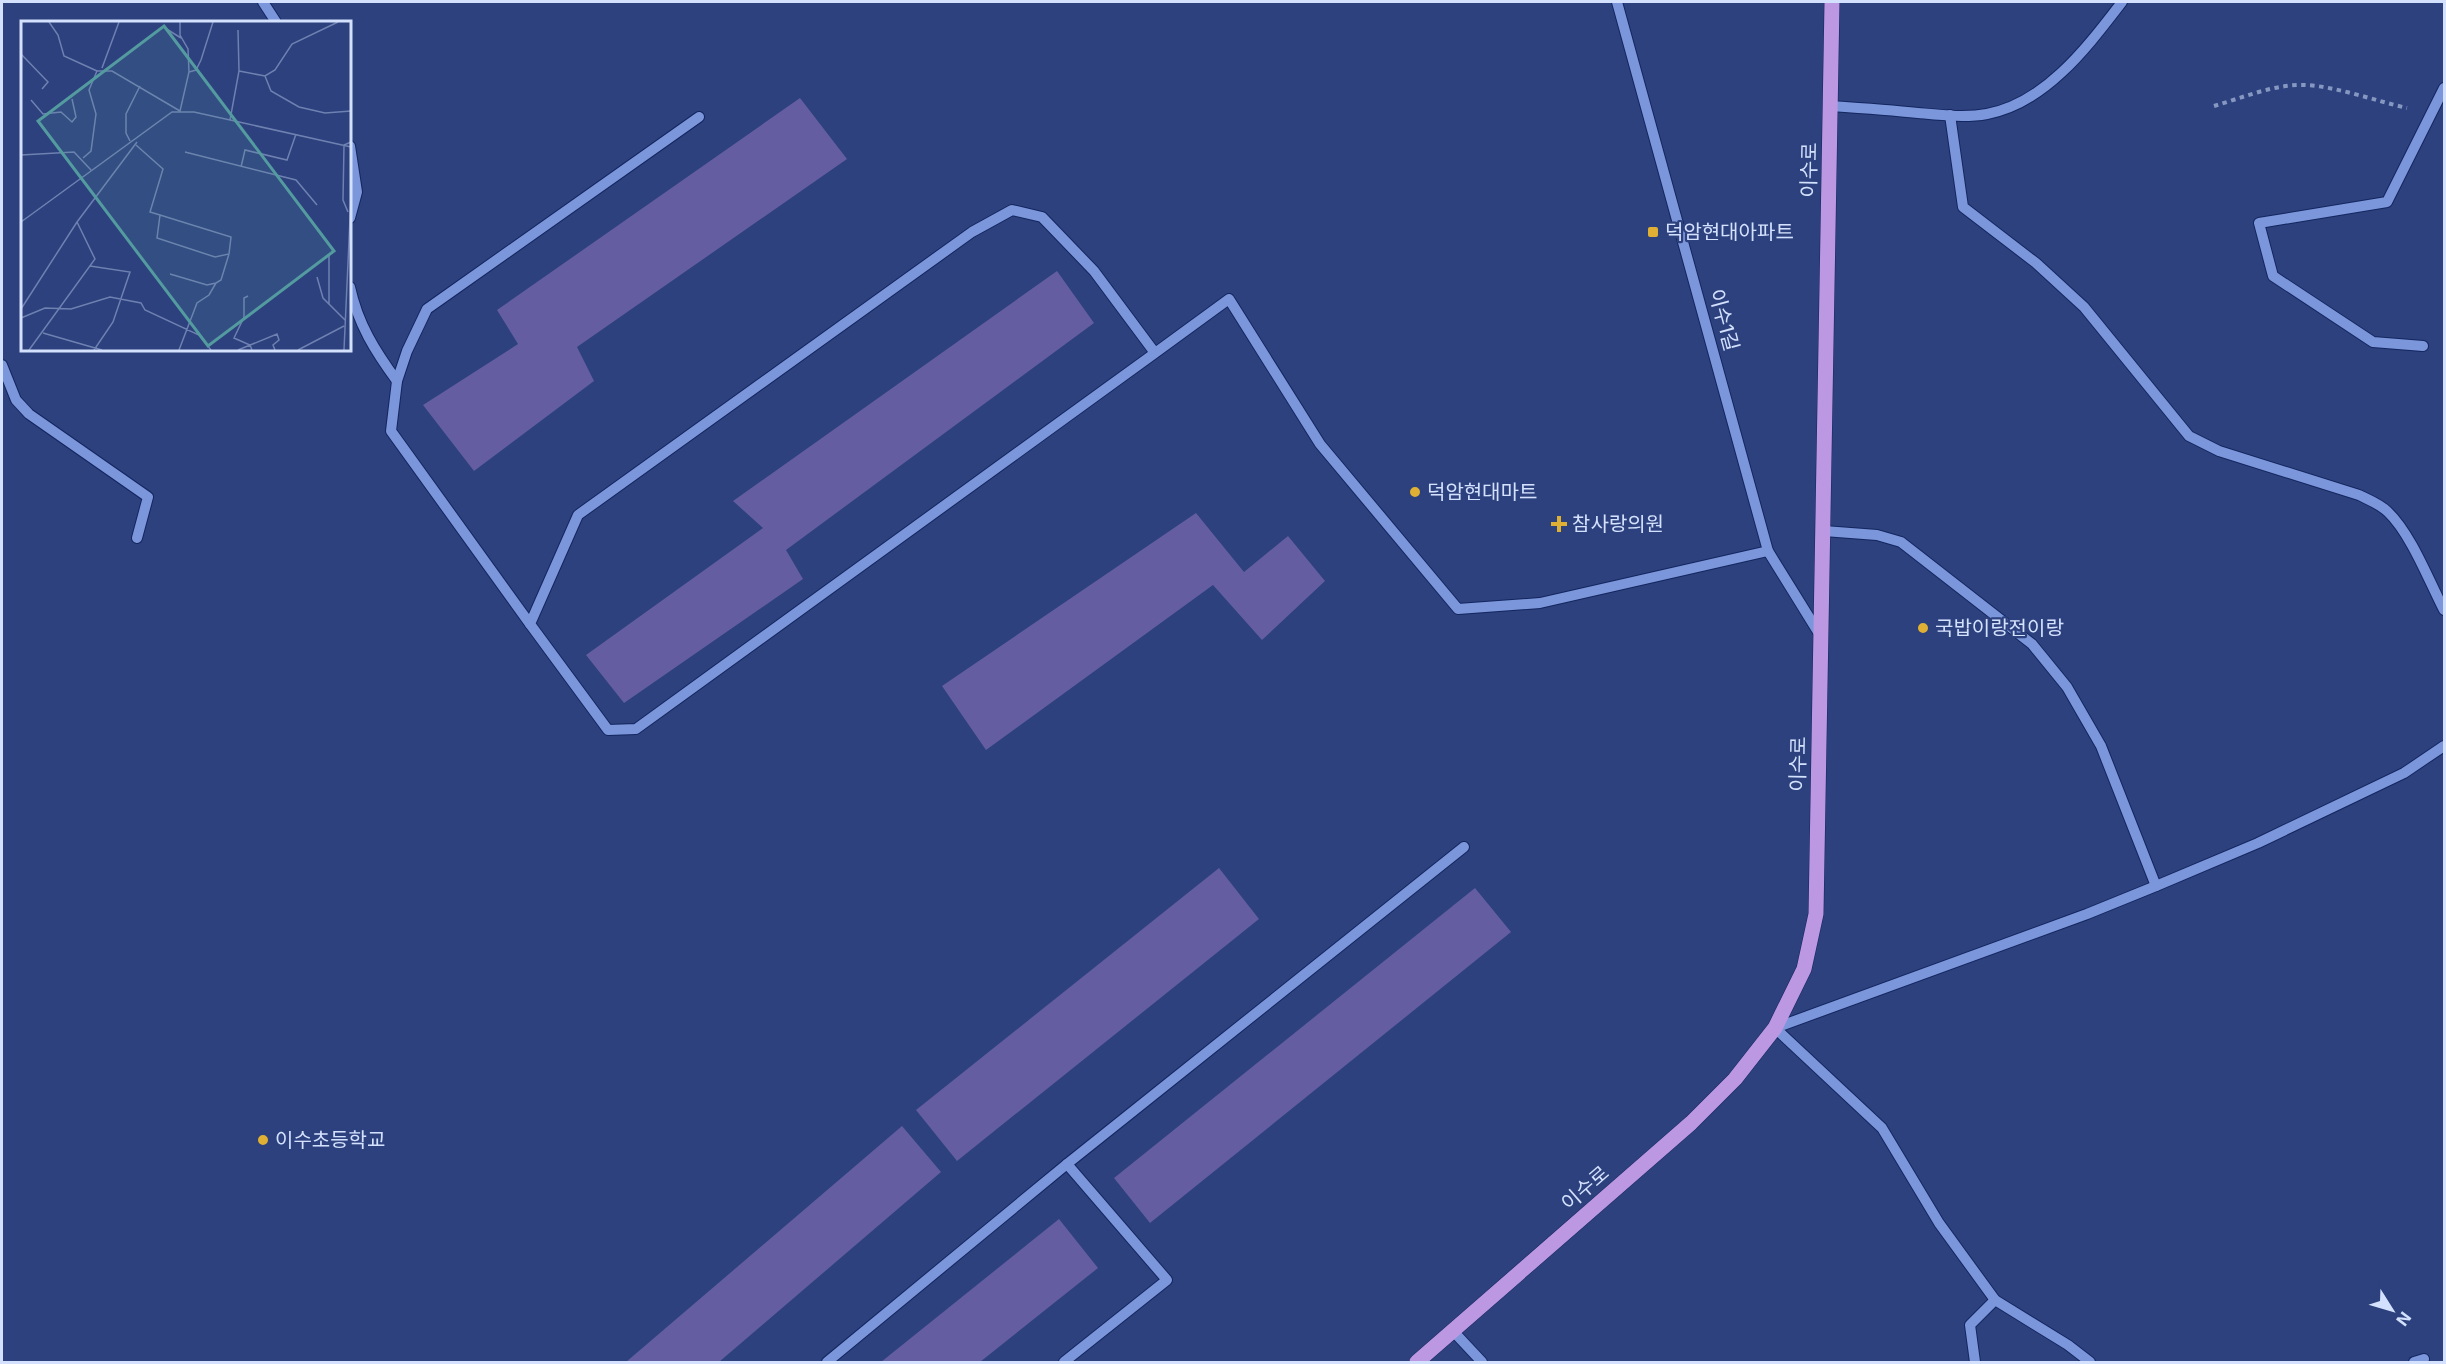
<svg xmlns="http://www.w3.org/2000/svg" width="2446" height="1364" font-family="Inter,'Noto Sans KR',sans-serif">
	<rect width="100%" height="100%" fill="#2c417d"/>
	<g fill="#645da1">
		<polygon points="800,98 847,159 577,347 594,381 474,471 423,405 518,344 497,310"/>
		<polygon points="1057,271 1094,323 786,550 803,579 624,703 586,655 763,528 733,501"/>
		<polygon points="1196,513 1244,572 1288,536 1325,581 1262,640 1213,585 986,750 942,686"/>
		<polygon points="1219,868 1259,919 957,1161 916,1110"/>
		<polygon points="1475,888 1511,932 1150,1223 1114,1178"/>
		<polygon points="902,1126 941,1172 719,1362 626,1362"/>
		<polygon points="1059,1219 1098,1268 980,1362 881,1362"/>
	</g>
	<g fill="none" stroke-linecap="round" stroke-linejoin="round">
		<g stroke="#14265f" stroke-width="12">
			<g id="minor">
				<polyline points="263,2 276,22"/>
				<polyline points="1617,2 1768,551 1820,635"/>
				<path d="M1831,106C1860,108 1889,110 1918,113C1940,115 1965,118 1987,114C2046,103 2088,46 2122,2"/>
				<path d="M1950,115L1963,207L2036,263L2084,307L2189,436L2219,451L2359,495C2369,500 2380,504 2388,512C2411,534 2429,581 2444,610"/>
				<polyline points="350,146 357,192 350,218"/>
				<path d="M350,287C358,324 375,351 397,381"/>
				<polyline points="2423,346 2373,342 2273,276 2259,223 2387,202 2444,88"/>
				<polyline points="1155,353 1094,271 1042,217 1012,210 972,232 578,515 530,624 608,730 636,729 1155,353 1229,299 1320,444 1458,609 1540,603 1768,551"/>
				<polyline points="2,365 16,400 29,414 148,497 137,538"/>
				<polyline points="1824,531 1877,535 1901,542 2032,644 2067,687 2101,746 2156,886"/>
				<polyline points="530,624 391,431 397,381 407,351 427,309 699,117"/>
				<polyline points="1453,1331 1482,1362"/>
				<polyline points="827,1362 1067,1164 1464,847"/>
				<polyline points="1064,1362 1167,1280 1067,1164"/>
				<polyline points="1975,1362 1970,1325 1995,1300"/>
				<polyline points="2090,1362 2068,1345 1995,1300 1939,1223 1882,1128 1775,1028 2087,914 2156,886 2258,843 2404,773 2444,746"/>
				<polyline points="2414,1362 2424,1359"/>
			</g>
		</g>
		<g stroke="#14265f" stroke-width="16">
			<polyline id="major" points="1417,1362 1691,1123 1735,1079 1775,1028 1804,969 1816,914 1832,2"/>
		</g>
		<path stroke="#8697c2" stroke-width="4" stroke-dasharray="4.5 4.5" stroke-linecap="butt" d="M2214,106C2242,98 2274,84 2304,85C2335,86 2376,101 2407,108"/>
		<use href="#minor" stroke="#7b96da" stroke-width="10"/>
		<use href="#major" stroke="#bc97e2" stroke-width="15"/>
	</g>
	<g fill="#dfb034" stroke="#2c417d" stroke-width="2">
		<rect x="1647" y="226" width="12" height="12" rx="3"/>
		<circle cx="1415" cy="492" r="6"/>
		<path d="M1556 515h6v6h6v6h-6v6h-6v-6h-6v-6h6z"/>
		<circle cx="1923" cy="628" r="6"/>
		<circle cx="263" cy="1140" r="6"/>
	</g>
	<g text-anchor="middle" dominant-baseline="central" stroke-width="4.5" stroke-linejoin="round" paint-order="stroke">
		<g font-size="20" fill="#d4e1fe" stroke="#2c417d">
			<text transform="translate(1809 170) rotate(-89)">이수로</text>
			<text transform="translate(1724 320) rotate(75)">이수1길</text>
			<text transform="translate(1798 764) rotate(-89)">이수로</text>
			<text transform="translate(1585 1188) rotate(-41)">이수로</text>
		</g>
		<g font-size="20" fill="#d4e1fe" stroke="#2c417d" text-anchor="start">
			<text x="1665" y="232">덕암현대아파트</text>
			<text x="1427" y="492">덕암현대마트</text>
			<text x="1572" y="524">참사랑의원</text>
			<text x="1935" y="628">국밥이랑전이랑</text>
			<text x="275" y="1140">이수초등학교</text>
		</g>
	</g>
	<g transform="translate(21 21)">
		<rect width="330" height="330" fill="#2c417d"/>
		<path fill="none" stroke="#6f81b1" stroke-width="1.5" d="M28,1L37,14L43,35L76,50L68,69L75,93L70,130L62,137M144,7L160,17M0,33L27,61L21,68M81,47L98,1M76,50H91L159,90L168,51L167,28L159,14V1M218,50L244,55L254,49L271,23L317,1M168,51L175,49L180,39L192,1M244,55L250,70L278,86L304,92L330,90M10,79L22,93L40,91L51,101L55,96L51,78M209,99L218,50L217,9M109,120L105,112V93L119,65M115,124L142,148L129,191L139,194L210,216L208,233L194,236L136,217L139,194M164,131L275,159L296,184M0,134L53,131L70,149M220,146L224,129L266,139L275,113M327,191L322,179L323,124L330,121M0,201L151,91H173L330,126M69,245L109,251L92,301L73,329M149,253L186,264L195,262L200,259L208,233M296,256L302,277L324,299M227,275L223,277V296L213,317L229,324L231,329M308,284V235M0,288L56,201L116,121M0,297L24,287L50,288L89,276L120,282L124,289L178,314L190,329M22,312L81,329M8,329L74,238L56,201M158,329L176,282L188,274L195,262M217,329L256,313L258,319L252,324L254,329M277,329L323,305M323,329L330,176"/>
		<path fill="#549ba0" fill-opacity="0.15" stroke="#549ba0" stroke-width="3" d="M143,5L313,230L187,325L17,100Z"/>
		<rect width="330" height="330" fill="none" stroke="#d4e1fe" stroke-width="3"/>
	</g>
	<rect width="2446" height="1364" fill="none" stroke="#d4e1fe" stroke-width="6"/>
	<g transform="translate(2392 1310) rotate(127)" stroke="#2c417d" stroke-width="4.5" paint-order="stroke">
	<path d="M0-4.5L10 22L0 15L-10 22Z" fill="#d4e1fe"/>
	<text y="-9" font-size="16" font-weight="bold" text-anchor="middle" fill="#d4e1fe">N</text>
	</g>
</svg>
